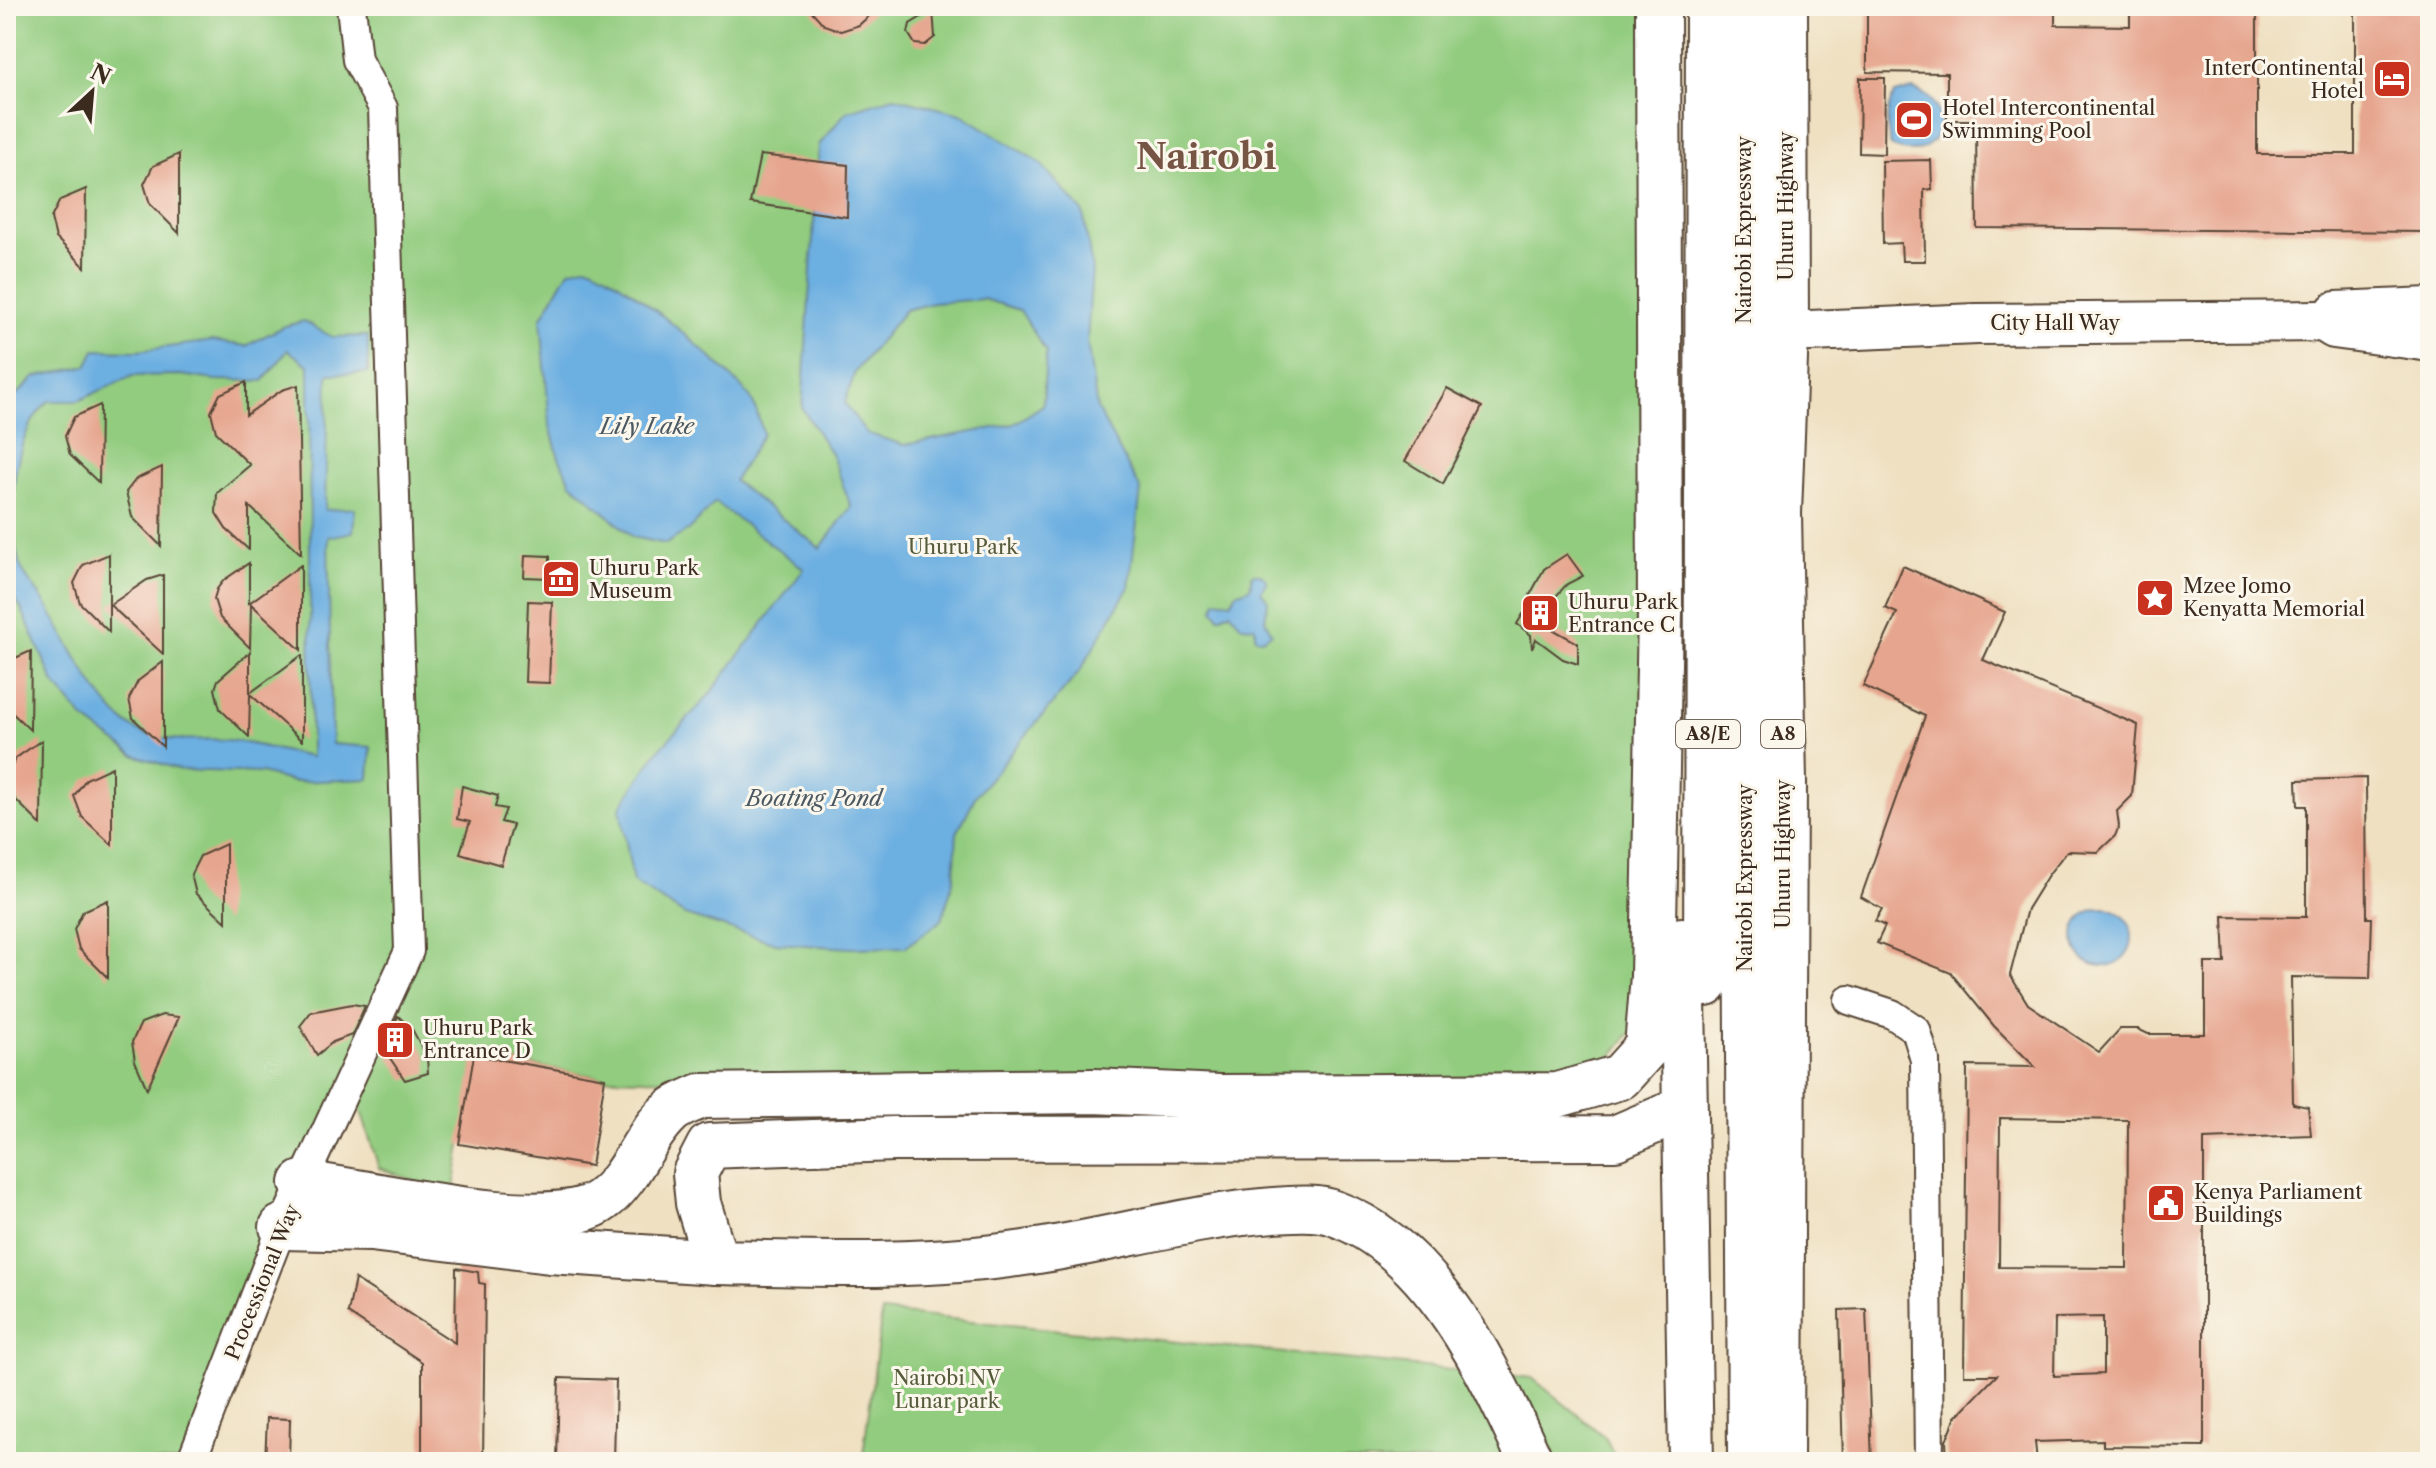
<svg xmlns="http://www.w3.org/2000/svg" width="2436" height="1468" font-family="'Libre Caslon Text',serif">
	<rect width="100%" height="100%" fill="#fbf7ec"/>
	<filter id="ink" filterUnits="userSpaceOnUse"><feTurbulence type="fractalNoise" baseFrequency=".0125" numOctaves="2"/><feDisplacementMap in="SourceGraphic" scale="16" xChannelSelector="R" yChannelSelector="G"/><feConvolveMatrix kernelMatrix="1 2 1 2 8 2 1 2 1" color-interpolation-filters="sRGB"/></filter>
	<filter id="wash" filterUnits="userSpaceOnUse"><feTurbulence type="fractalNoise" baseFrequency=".006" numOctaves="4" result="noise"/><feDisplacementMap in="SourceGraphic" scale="32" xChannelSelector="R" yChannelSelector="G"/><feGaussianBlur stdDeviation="1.8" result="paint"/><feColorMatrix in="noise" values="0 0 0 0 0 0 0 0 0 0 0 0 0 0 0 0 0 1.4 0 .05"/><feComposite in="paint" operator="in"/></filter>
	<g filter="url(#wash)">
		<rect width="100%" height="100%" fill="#efe0c1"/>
		<g fill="#92cc7f" stroke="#667b4e" stroke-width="2">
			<polygon points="6,6 1666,6 1649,1011 1605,1064 1462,1082 957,1087 605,1078 475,1055 453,1195 379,1168 358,1102 338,1104 191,1462 6,1462"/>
			<polygon points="882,1312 1532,1378 1605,1437 1618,1462 862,1462"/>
		</g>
		<g fill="#6cafe1" stroke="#546c80" stroke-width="2" fill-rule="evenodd">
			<path d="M1913,89C1962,106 1937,169 1891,146C1886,129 1885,110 1895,94Z"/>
			<path d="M894,97L961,114L1040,163L1083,212L1092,269L1087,341L1097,409L1141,490L1129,587L1080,671L976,795L957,833L954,878L942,920L905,947L850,948L776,943L685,915L633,882L620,808L656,753L710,694L804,569L715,502L690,529L666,544L633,537L571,483L559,458L550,426L541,319L569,270C574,269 582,266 587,266C613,269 736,375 751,399C757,410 760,422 763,434L734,481L820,548L851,507L832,455L802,408L819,145L846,112ZM983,299L1020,310L1046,352L1043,405L1014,424L904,445L866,433L845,403L855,372L905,310L933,303Z"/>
			<path d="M304,321L332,337L368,336V373L328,374L325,510L355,508L353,532L328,537L332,744L371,747L369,779L293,782L261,773L180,770L134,755L84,719L54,683L21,608L6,587V405L35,377L87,366L95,350L138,351L212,341L246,346L282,327ZM288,350L309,366L311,757C283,752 255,743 227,740C194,737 168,745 137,730C101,713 66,636 45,603C37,590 22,575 19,562C7,514 11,434 49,401H78L132,376L181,375L215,380L263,381Z"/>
			<polygon points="1252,574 1261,574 1267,581 1261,591 1268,601 1265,620 1272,633 1262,639 1255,637 1255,627 1242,626 1230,612 1219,617 1214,609 1216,600 1231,602 1236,593 1250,588"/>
			<circle cx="2103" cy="937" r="29"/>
		</g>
		<g id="blocks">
			<g fill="#e6a58e" fill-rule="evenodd">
				<polygon points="807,6 880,6 859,25 841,31 824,25"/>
				<polygon points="1867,6 2055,6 2055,25 2130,26 2130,6 2257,6 2257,154 2355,154 2355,6 2429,6 2429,232 1977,228 1976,120 1947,120 1947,73 1867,72"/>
				<polygon points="933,10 935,37 925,45 915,44 908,33 910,24"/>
				<polygon points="1860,78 1885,78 1884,154 1859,153"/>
				<polygon points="179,154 179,233 150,204 144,184 153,166"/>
				<polygon points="760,155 848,165 847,217 750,203"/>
				<polygon points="1931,160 1932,189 1924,190 1925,261 1902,261 1901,243 1883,244 1882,161"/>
				<polygon points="86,189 85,267 56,238 51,218 60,200"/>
				<polygon points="246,382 246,415 282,390 298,385 301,554 249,506 249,550 226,529 216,513 217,493 250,465 216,432 211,412 220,394"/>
				<polygon points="1447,388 1482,407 1443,484 1405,461"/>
				<polygon points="100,405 99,483 70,455 65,436 74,417"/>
				<polygon points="162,467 161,546 132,517 126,492 136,479"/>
				<polygon points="109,554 109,632 80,603 74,583 83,565"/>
				<polygon points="1567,554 1583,576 1567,584 1556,596 1543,624 1578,643 1578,664 1563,659 1536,639 1532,649 1531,635 1517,624 1523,614 1531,618 1530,595 1544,569"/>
				<polygon points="525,555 550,556 550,578 524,577"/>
				<polygon points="249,563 249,603 301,565 301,650 251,604 250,648 220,618 214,599 217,589 224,580"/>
				<path d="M1903,566L2005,612L1983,660L2138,725L2132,796L2117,811L2119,826L2115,836L2098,852L2067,851L2048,875L2027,909L2010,975L2028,1004L2099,1052L2120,1029H2138L2148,1034H2205V963H2225L2223,916L2306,917V806H2298L2297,780L2366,778L2367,918H2372L2370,978L2291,977L2293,1104L2308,1107L2311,1135L2204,1139V1447L2103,1446V1440L2035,1442L2037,1462H1947L1946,1441L1956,1417L1997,1375H1964L1967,1066L2035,1067L1994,1026L1951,973L1877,943L1885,926L1875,921L1882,909L1861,897L1925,716L1863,686L1897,613L1885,608ZM2000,1118L2128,1120L2127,1268L1999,1267ZM2103,1317V1374L2054,1376L2055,1318Z"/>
				<polygon points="163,575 163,654 110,605 147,580"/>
				<polygon points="528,601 552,602 549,683 525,682"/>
				<polygon points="31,651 30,730 6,707 6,662"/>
				<polygon points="250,652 250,693 302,655 302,741 250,694 249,737 220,709 215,689 218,680"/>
				<polygon points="163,662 163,747 133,718 129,699 138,681"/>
				<polygon points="42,740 41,825 12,796 7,776 16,758"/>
				<polygon points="112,767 112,845 82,817 74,796 86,779"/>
				<polygon points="462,786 498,796 495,807 506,809 501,822 513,825 501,865 460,853 470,822 457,819"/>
				<polygon points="226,844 226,922 196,894 191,874 200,856"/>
				<polygon points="108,900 108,978 79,949 74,929 83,911"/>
				<polygon points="352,1004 365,1006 352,1035 333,1042 317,1055 300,1026 311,1012"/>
				<polygon points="162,1015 179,1017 147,1089 135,1061 132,1042 141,1023"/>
				<polygon points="398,1016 412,1029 427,1057 428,1073 405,1080 383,1048"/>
				<polygon points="474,1055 605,1078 591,1166 459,1144"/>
				<polygon points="456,1268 478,1272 479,1283 485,1284 483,1462 422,1462 422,1362 348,1313 355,1279 455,1343"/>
				<polygon points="1866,1309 1872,1462 1843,1462 1839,1310"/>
				<polygon points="559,1378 616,1380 614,1462 557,1462"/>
				<polygon points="267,1418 290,1419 289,1462 265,1462"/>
			</g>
		</g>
	</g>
	<g filter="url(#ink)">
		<use href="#blocks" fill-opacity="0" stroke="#564536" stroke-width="2"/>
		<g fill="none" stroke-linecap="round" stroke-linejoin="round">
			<g stroke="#564536" stroke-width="32">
				<g id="street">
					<polyline points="1849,1000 1892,1014 1916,1030 1925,1060 1929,1462"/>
					<polyline points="191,1462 282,1227 409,951 383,108 357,60 351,6"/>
				</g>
			</g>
			<g stroke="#564536" stroke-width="44">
				<g id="secondary">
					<polyline points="2336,312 2430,308"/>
					<polyline points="1786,332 1977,324 2323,321 2334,328 2430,341"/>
				</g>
			</g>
			<g stroke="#564536" stroke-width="48">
				<g id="highway">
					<polyline points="1743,6 1750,1462"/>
					<polyline points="1682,940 1691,1462"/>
					<polyline points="1706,984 1708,6"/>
					<path d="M302,1183C367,1191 552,1238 602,1200C631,1179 643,1137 669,1113C677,1105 691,1101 701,1096L1094,1091L1219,1097L1557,1095L1620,1077L1647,1047L1653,976L1660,613L1658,6"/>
					<polyline points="282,1227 371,1229 550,1251 716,1262"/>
					<path d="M1531,1462C1490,1372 1434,1249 1334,1213C1317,1206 1292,1209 1274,1210C1189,1216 1108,1242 1024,1253C923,1268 818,1264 716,1262L698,1203L695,1173L709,1146L894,1139L1615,1138L1683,1109"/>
					<polyline points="1781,1462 1784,782 1779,513 1786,332 1785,6"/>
				</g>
			</g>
			<use href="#street" stroke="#fff" stroke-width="28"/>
			<use href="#secondary" stroke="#fff" stroke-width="40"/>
			<use href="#highway" stroke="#fff" stroke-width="44"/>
		</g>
	</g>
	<defs>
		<g id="hotel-square" transform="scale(2)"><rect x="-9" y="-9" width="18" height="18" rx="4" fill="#c8321e" stroke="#fbf7ec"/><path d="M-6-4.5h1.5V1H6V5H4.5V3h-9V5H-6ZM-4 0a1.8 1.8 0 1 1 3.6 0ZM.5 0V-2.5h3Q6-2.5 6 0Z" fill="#fff"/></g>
		<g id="stadium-square" transform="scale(2)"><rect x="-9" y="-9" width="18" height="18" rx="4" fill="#c8321e" stroke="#fbf7ec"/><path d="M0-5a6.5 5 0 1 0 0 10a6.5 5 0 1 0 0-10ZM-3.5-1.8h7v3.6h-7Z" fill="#fff"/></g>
		<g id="museum-square" transform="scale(2)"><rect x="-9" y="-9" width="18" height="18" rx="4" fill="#c8321e" stroke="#fbf7ec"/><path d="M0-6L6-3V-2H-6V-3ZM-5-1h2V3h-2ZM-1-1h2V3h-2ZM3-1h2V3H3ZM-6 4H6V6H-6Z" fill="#fff"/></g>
		<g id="sight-square" transform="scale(2)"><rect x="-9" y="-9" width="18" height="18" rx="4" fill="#c8321e" stroke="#fbf7ec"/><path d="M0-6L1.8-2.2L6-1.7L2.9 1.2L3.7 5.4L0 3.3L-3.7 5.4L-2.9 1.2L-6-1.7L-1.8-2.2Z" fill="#fff"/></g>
		<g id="building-square" transform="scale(2)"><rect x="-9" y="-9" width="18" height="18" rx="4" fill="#c8321e" stroke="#fbf7ec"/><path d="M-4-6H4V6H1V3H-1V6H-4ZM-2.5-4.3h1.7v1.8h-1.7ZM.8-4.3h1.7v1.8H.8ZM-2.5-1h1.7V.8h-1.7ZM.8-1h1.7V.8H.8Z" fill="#fff"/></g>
		<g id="civic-square" transform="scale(2)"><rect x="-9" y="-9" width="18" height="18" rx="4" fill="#c8321e" stroke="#fbf7ec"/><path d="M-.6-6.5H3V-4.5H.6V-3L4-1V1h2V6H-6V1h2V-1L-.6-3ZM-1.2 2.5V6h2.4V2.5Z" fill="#fff"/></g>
	</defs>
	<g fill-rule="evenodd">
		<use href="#hotel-square" x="2392" y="79"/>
		<use href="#stadium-square" x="1914" y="120"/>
		<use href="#museum-square" x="561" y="579"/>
		<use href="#sight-square" x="2155" y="598"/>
		<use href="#building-square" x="1540" y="613"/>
		<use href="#building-square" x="395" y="1040"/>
		<use href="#civic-square" x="2166" y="1203"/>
	</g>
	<g text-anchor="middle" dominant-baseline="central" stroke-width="6" stroke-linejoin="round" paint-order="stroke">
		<g fill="#fbf7ec" stroke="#75685c" stroke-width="2">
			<rect x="1676" y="720" width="64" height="28" rx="6"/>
			<rect x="1761" y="720" width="44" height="28" rx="6"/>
		</g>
		<g font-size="18" font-weight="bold" fill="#3b2a1e">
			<text x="1708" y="734">A8/E</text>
			<text x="1783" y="734">A8</text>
		</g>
		<g font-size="20" fill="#3b2a1e" stroke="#fbf7ec" text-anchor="start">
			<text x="2364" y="68" text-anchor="end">InterContinental<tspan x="2364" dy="23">Hotel</tspan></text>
			<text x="1942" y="108">Hotel Intercontinental<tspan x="1942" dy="23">Swimming Pool</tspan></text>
			<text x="589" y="568">Uhuru Park<tspan x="589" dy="23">Museum</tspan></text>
			<text x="2183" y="586">Mzee Jomo<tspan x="2183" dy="23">Kenyatta Memorial</tspan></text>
			<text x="1568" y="602">Uhuru Park<tspan x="1568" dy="23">Entrance C</tspan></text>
			<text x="423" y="1028">Uhuru Park<tspan x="423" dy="23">Entrance D</tspan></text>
			<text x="2194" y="1192">Kenya Parliament<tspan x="2194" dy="23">Buildings</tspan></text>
		</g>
		<g font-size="20" fill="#3b2a1e" stroke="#fbf7ec">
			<text transform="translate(1786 206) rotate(-90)">Uhuru Highway</text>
			<text transform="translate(1744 230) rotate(-90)">Nairobi Expressway</text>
			<text x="2055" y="323">City Hall Way</text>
			<text transform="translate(1783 854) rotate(-90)">Uhuru Highway</text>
			<text transform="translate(1745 878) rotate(-90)">Nairobi Expressway</text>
			<text transform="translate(262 1282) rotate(-68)">Processional Way</text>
		</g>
		<g font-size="20" fill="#555b3b" stroke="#fbf7ec">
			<text x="963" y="547">Uhuru Park</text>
			<text x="947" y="1378">Nairobi NV<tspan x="947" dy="23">Lunar park</tspan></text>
		</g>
		<g font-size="22" font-style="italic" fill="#4c5962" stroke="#fbf7ec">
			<text x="647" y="426">Lily Lake</text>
			<text x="814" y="798">Boating Pond</text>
		</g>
		<g font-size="36" font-weight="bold" fill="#775545" stroke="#fbf7ec">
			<text x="1206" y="156">Nairobi</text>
		</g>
	</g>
	<rect width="2436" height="1468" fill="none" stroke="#fbf7ec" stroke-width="32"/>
	<g transform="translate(92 92) rotate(26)" stroke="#fbf7ec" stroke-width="6" paint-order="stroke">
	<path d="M0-6L14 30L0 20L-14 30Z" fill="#3b2a1e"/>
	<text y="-12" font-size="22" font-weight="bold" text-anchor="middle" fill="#3b2a1e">N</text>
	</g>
</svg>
